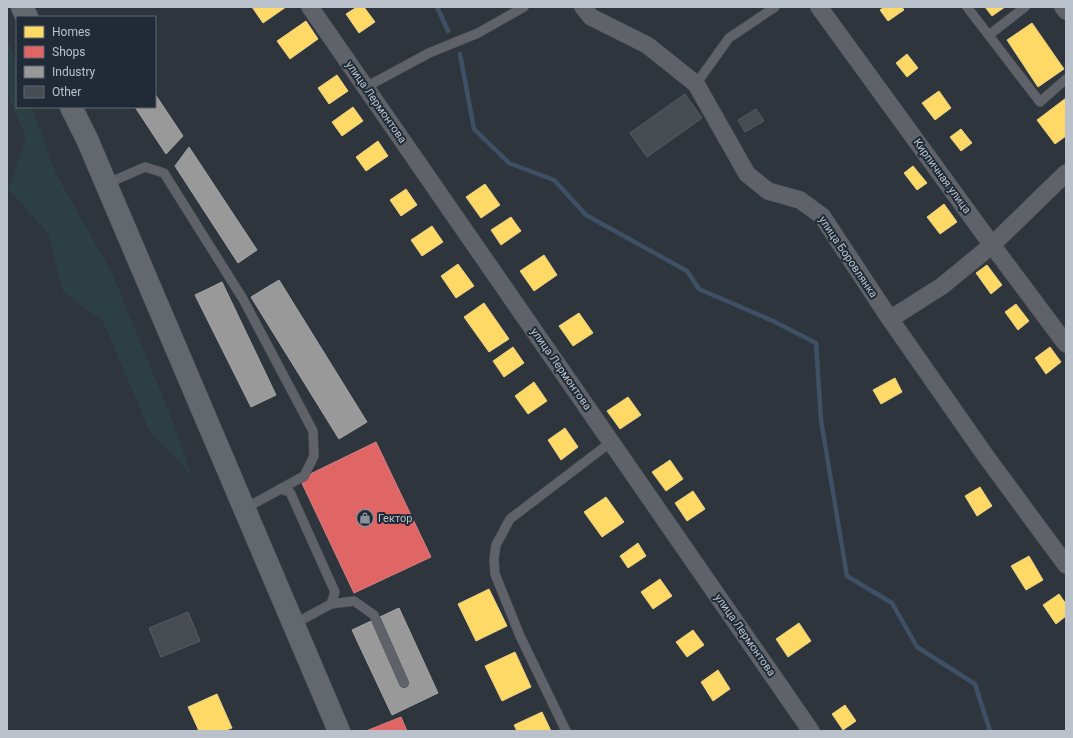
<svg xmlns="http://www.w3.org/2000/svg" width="1073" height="738" font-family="Roboto,sans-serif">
	<rect width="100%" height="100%" fill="#2f353c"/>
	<polygon fill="#2c3f42" points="7,38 17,64 17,107 32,107 56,174 112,273 169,412 192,476 149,430 103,321 63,292 48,233 8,189 26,138 7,93"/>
	<g fill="#ffd966" stroke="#ead284">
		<polygon points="252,7 286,7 263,23"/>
		<polygon points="357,7 364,7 375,22 359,33 346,14"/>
		<polygon points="884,7 902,7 904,10 888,21 880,10"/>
		<polygon points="985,7 1005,7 992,16"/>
		<polygon points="306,21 318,39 290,59 277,41"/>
		<polygon points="1032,23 1064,69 1038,87 1007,40"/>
		<polygon points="907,54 918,68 907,77 896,63"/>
		<polygon points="337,75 348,91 329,104 318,88"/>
		<polygon points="939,91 951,108 935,120 922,103"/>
		<polygon points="1066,98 1066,136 1055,144 1037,120"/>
		<polygon points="353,107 363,121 342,136 332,122"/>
		<polygon points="961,129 972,143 961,151 950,137"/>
		<polygon points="378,141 388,156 366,171 356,157"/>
		<polygon points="913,166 927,183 917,190 904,173"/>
		<polygon points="485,184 500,205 481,218 466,197"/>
		<polygon points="406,189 417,205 401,216 390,200"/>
		<polygon points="944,204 957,222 940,234 927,217"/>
		<polygon points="511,217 521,231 501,245 491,230"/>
		<polygon points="432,226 443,242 422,256 411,240"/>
		<polygon points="544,255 557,275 534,291 520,271"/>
		<polygon points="458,264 474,286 456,298 441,276"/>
		<polygon points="987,265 1002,285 991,294 976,273"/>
		<polygon points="484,303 509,339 489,352 464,317"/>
		<polygon points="1016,304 1029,321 1018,330 1005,312"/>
		<polygon points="579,313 593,333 573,346 559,326"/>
		<polygon points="513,347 524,363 504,377 493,361"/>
		<polygon points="1050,347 1061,362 1046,374 1035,358"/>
		<polygon points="895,378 902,392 881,404 873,390"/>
		<polygon points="534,382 547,401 528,414 515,396"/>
		<polygon points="628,397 641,415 620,429 607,411"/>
		<polygon points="565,428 578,447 561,460 548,440"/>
		<polygon points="670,460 683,479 666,491 652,472"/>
		<polygon points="980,487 992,506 977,516 965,496"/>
		<polygon points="693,491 705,509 687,521 675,503"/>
		<polygon points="606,497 624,522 602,537 584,512"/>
		<polygon points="638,543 646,556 628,568 620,556"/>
		<polygon points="1029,556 1043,580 1026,590 1011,566"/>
		<polygon points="660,579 672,596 653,609 641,592"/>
		<polygon points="489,589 507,626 476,641 458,604"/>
		<polygon points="1059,594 1066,604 1066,616 1056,624 1043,605"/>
		<polygon points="799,623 811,641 788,657 776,639"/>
		<polygon points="693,630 704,645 687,657 676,642"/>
		<polygon points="515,652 531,687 502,701 485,666"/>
		<polygon points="718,670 730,689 713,701 701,682"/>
		<polygon points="217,694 232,728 224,731 199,731 188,707"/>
		<polygon points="845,705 856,721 843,730 832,714"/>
		<polygon points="542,712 551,731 517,731 514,725"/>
	</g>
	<g fill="#e06666" stroke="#d58184">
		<polygon points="376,442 431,557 354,593 300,479"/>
		<polygon points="401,717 407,731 366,731"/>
	</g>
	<g fill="#999" stroke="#a3a5a8">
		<polygon points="155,94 183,136 166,154 135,107 155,107"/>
		<polygon points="189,147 257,250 238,263 175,166"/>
		<polygon points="279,280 367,422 339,439 251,297"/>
		<polygon points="222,282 276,395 251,407 195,295"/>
		<polygon points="399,608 438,693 392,715 352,630"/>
	</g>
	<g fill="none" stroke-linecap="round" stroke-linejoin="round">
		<g stroke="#3e5066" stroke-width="4.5">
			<polyline points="437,7 448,31"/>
			<polyline points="460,54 474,129 509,163 554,180 586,215 687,271 699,289 773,321 816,343 821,420 847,576 892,603 917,647 975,684 990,731"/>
		</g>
	</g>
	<g fill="#474c52" stroke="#575c63">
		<polygon points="685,94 702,118 647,157 630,133"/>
		<polygon points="756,109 764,121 745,132 738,120"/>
		<polygon points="188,612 200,641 161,657 149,628"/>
	</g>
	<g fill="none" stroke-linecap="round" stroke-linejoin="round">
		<g stroke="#4d5157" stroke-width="10">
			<g id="lane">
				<polyline points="967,7 1040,102 1066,79"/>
				<polyline points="989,35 1025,7"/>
				<polyline points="696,84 729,38 775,7"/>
				<polyline points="366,87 429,53 478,33 524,7"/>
				<polyline points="106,184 145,167 164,173 243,299 313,431 314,456 304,476 244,509"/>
				<polyline points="280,489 290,492 335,592 331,604"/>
				<polyline points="294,624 331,604 354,601 374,615 404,683"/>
				<polyline points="566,731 520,636 495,574 494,559 496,545 510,519 611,442"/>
			</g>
		</g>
		<g stroke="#4d5157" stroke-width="18">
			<g id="street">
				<polyline points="310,7 811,731"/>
				<polyline points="583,7 591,17 647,45 696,84 747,174 768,191 800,200 822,216 890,319 985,455 1066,565"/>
				<polyline points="819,7 992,245 1066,344"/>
				<polyline points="1063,7 1066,11"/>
				<polyline points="890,319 942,286 992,245 1066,173"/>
			</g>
		</g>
		<g stroke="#4d5157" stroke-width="23">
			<g id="secondary">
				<polyline points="22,7 27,17"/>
				<polyline points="71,107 87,139 339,731"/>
			</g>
		</g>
		<use href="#lane" stroke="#5f6369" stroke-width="9"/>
		<use href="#street" stroke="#5f6369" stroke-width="17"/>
		<use href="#secondary" stroke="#63676e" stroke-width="22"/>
	</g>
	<defs>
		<g id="shop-ring" transform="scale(0.9)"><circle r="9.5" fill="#212b37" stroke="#899099" stroke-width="1.5"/><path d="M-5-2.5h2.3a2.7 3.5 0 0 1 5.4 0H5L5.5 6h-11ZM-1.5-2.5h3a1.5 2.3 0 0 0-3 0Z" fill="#899099"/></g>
	</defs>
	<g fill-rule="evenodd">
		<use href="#shop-ring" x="365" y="518"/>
	</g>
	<g text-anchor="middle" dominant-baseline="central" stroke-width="4" stroke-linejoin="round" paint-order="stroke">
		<g font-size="11" fill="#bac1cb" stroke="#212b37">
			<text transform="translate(376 102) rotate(55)">улица Лермонтова</text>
			<text transform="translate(942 176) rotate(54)">Кирпичная улица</text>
			<text transform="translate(848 257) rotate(56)">улица Боровлянка</text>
			<text transform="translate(561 369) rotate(55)">улица Лермонтова</text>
			<text transform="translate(745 635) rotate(55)">улица Лермонтова</text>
		</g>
		<g font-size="11" fill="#bac1cb" stroke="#212b37" text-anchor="start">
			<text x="378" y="518">Гектор</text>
		</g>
	</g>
	<rect width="1073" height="738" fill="none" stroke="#bac1cb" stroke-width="16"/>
	<rect x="16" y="16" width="140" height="92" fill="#212b37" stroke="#5e6772"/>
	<rect x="24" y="26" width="20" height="12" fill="#ffd966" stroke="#5e6772"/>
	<text x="52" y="36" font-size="12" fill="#bac1cb">Homes</text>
	<rect x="24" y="46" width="20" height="12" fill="#e06666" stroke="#5e6772"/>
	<text x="52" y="56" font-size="12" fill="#bac1cb">Shops</text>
	<rect x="24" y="66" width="20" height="12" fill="#999999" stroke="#5e6772"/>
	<text x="52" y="76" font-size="12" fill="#bac1cb">Industry</text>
	<rect x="24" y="86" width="20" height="12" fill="#474c52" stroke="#5e6772"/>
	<text x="52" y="96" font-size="12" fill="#bac1cb">Other</text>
</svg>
